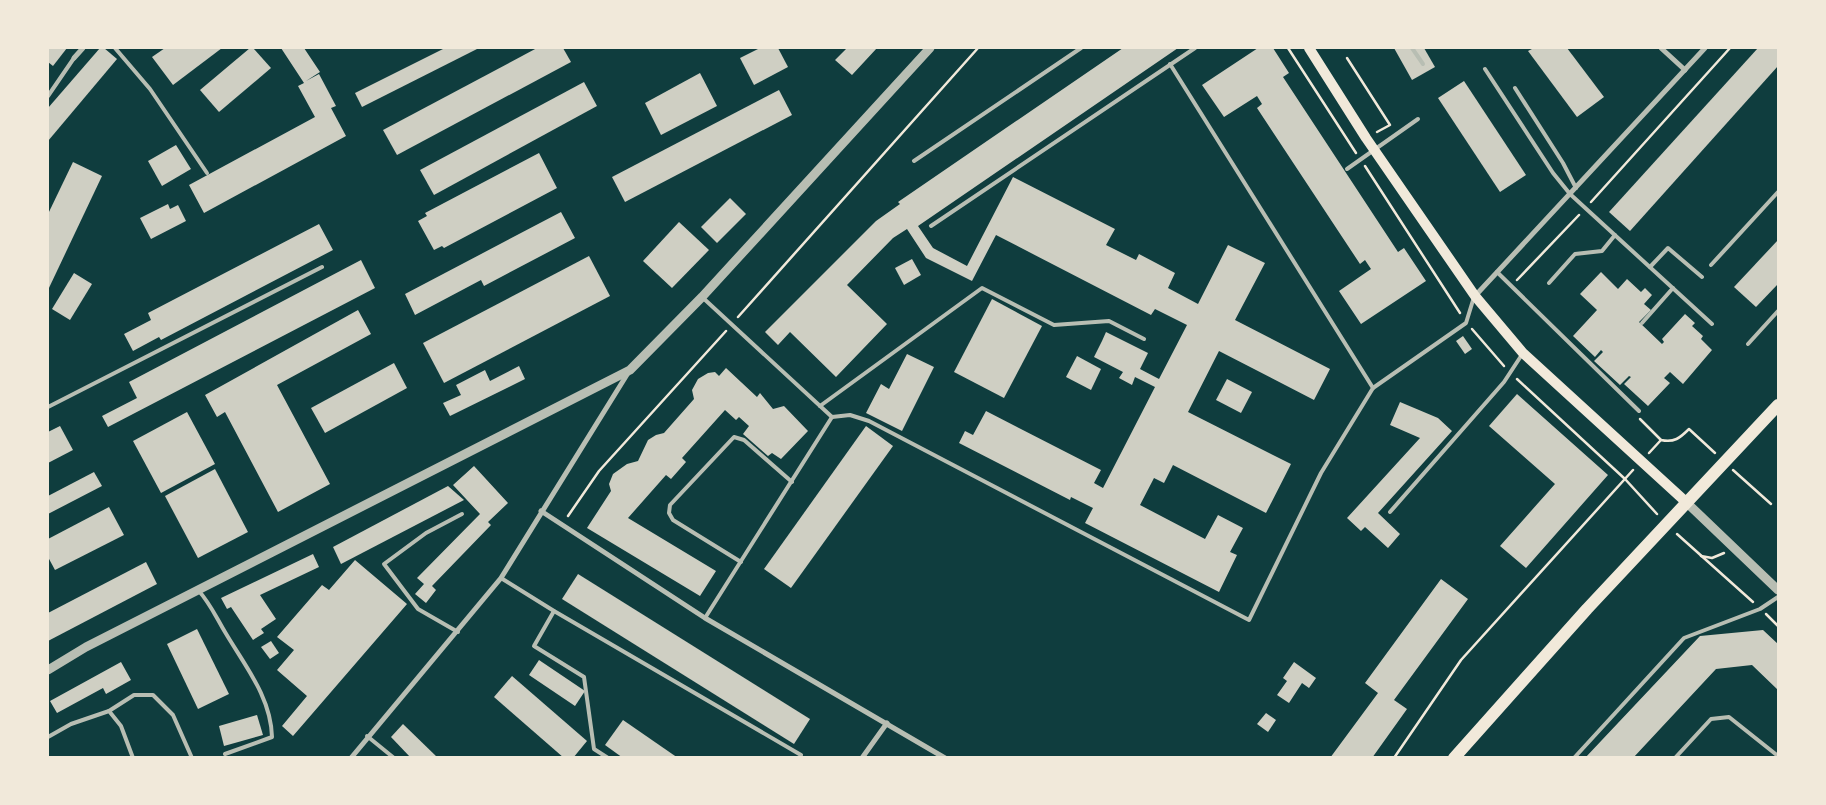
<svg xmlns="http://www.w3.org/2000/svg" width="1826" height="805" font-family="Raleway,sans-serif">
	<rect width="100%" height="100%" fill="#0f3d3e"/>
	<g fill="#cfcfc3">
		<polygon points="48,48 67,48 53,66 48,62"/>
		<polygon points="100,48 104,48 117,59 48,141 48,108"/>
		<polygon points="165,48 222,48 173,85 152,57"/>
		<polygon points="250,48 253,48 271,68 219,112 200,90"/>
		<polygon points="281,48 304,48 320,72 306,81 319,74 336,106 331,108 346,136 204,213 189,185 315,117 298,86 304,83"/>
		<polygon points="445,48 479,48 362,107 355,93"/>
		<polygon points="537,48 563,48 571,62 397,155 383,130"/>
		<polygon points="760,48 778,48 788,67 754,85 740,58"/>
		<polygon points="844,48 877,48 852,75 835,60 846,49"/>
		<polygon points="1123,48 1178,48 918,226 933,248 967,266 1013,177 1115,229 1106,245 1136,260 1139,254 1175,273 1168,288 1198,304 1228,245 1265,263 1235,320 1330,369 1314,400 1219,351 1188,412 1291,464 1266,513 1173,465 1164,483 1154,478 1140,505 1205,539 1218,515 1243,528 1230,552 1237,555 1219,592 1085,523 1093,508 1071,497 1070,500 959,443 965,431 973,435 986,411 1101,470 1094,483 1103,488 1155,387 1135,377 1132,385 1119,378 1123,372 1094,357 1102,341 1106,332 1148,353 1140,369 1159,379 1187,325 1155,309 1151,315 996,235 972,281 926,258 907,229 893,238 847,285 887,324 836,377 790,332 778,345 765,332 876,221 900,204 898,202"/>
		<polygon points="1258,48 1273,48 1289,73 1283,77 1398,252 1404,248 1426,281 1361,324 1339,291 1371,269 1365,260 1360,264 1257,108 1262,104 1257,96 1224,117 1202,85"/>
		<polygon points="1394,48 1424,48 1435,67 1412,80"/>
		<polygon points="1534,48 1567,48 1604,97 1577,117 1528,51"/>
		<polygon points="1758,48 1778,48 1778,66 1630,231 1609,212"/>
		<polygon points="700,73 717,106 661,135 645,103"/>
		<polygon points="1464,81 1526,175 1500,192 1438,98"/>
		<polygon points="584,82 597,106 434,195 420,170"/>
		<polygon points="779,90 792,115 625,202 612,177"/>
		<polygon points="176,145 191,169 162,186 148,161"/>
		<polygon points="539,153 557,188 444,248 442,246 434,250 418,221 427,216 425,213"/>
		<polygon points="73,162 102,176 48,290 48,214"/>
		<polygon points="730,198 746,214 717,243 701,227"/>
		<polygon points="168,204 170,209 178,205 186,221 151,239 140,218"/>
		<polygon points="561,212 575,238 484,286 481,280 415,315 405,294"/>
		<polygon points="679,222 709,250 672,288 643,261"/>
		<polygon points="319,224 333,250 161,340 159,337 133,351 124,334 151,320 148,313"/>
		<polygon points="1778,240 1778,284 1756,307 1734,287"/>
		<polygon points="589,256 610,296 444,383 423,343"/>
		<polygon points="912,259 921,275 904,285 895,268"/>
		<polygon points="361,260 375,288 108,427 102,416 137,398 129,382"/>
		<polygon points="1601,272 1618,289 1627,279 1641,292 1645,288 1652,295 1644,304 1651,310 1639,322 1662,344 1664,342 1662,339 1685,314 1695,323 1692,326 1703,336 1701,339 1712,350 1683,384 1670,372 1664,378 1670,383 1648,406 1624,384 1631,377 1629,376 1620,385 1594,361 1603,352 1601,350 1595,357 1573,336 1597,310 1580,294"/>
		<polygon points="74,273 92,284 70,320 52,309"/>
		<polygon points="992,299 1042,326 1004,398 954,372"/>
		<polygon points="358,310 371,334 277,385 330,484 278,512 225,412 217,417 205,395"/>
		<polygon points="1463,336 1472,349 1465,354 1456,341"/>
		<polygon points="907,354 934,367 902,431 866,413 881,384 889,389"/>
		<polygon points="1077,356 1101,369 1091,390 1066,377"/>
		<polygon points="394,363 407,388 325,433 311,408"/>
		<polygon points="519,366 525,379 450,416 443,403 461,395 456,385 485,370 490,381"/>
		<polygon points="726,368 757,397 760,393 773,409 784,406 808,431 781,459 772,453 768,456 743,434 749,426 739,417 736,420 725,410 682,458 686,462 671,479 666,475 628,518 716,571 700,596 587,528 611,491 609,484 613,474 627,464 638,461 648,440 656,435 664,433 694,399 692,390 698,379 708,373 715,372 719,376"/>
		<polygon points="1227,379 1252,392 1241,413 1216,400"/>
		<polygon points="1517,394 1608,475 1526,568 1500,546 1555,484 1489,426"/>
		<polygon points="1400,402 1438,418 1452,431 1378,513 1400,534 1388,548 1365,527 1361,531 1347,518 1420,438 1390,425"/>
		<polygon points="187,412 215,464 161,493 133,441"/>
		<polygon points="60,426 73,450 48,463 48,432"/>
		<polygon points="866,426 893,446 791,588 764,569"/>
		<polygon points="474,466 508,503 488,522 491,525 432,586 436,590 426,603 415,594 424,584 417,578 480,514 453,485"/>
		<polygon points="215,469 248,532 198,558 165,496"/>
		<polygon points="94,472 102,486 48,514 48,496"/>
		<polygon points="448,486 464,500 341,564 333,547"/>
		<polygon points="109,507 124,535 55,570 48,557 48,539"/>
		<polygon points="313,554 319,567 260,595 276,619 261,629 264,633 253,640 231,607 227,609 221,598"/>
		<polygon points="355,560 407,604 293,736 282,726 307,696 277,670 294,650 277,637 322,585 329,590"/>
		<polygon points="146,562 157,584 48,641 48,613"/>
		<polygon points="578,574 810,719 794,744 562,599"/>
		<polygon points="1441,579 1468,599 1394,700 1407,709 1372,758 1330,758 1378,693 1365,683"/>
		<polygon points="197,629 229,694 198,709 167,644"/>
		<polygon points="1763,630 1778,644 1778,690 1752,665 1716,669 1633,758 1585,758 1700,636"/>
		<polygon points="271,641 279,653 270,659 261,647"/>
		<polygon points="539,660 585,691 575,706 529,675"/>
		<polygon points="121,662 131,680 106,694 103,688 57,713 50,701"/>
		<polygon points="1294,662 1316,678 1309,688 1302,683 1289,703 1277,695 1287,681 1283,678"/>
		<polygon points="512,676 587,741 573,758 564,758 494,697"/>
		<polygon points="1266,713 1276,720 1268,732 1257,724"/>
		<polygon points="257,715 263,735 224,746 219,726"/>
		<polygon points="623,720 678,758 623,758 605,745"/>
		<polygon points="403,724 438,758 411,758 391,737"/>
	</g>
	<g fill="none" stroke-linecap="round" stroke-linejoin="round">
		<g stroke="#f1e9da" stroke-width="2.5">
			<polyline points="1288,48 1356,153"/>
			<polyline points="1347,58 1390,125 1377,132"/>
			<polyline points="1365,166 1460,313"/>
			<polyline points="1591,202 1730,48"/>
			<polyline points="1517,280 1579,215"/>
			<polyline points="738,317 978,48"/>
			<polyline points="1472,329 1504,366"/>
			<polyline points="1517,379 1625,479 1657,514"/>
			<path d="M1640,419L1661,440C1674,443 1680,438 1689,429L1715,453"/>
			<polyline points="1649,453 1661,440"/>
			<polyline points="1733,470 1771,504"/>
			<polyline points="568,516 599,471 726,331"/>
			<polyline points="1677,534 1753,602"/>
			<polyline points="1701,556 1712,558 1724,553"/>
			<polyline points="1766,614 1778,626"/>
			<polyline points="1394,758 1461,660 1633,470"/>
		</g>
		<g stroke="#b8beb3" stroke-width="4">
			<polyline points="115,48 150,89 207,173"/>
			<polyline points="1412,48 1423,64"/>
			<polyline points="1170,64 1373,388"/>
			<polyline points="1485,69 1553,173 1570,194 1712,324"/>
			<polyline points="1515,88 1563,163 1576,188"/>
			<polyline points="48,96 74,58"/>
			<polyline points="914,161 1081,48"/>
			<polyline points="1347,169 1418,119"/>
			<polyline points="931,226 1195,48"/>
			<polyline points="1711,265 1778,192"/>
			<polyline points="1650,267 1668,248 1702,277"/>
			<polyline points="1497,272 1639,411"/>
			<polyline points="1549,283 1575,254 1602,251 1615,235"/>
			<polyline points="702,297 832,417 850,415 869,421 1249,620 1321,473 1373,388 1466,323 1474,297"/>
			<polyline points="1642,323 1673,288"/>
			<polyline points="1748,344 1778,311"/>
			<polyline points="820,406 982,288 1054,325 1109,321 1144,339"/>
			<polyline points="48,407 322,267"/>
			<polyline points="1390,512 1504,382 1523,353"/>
			<polyline points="741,562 673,520 669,513 670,505 734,437 744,440 792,482"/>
			<polyline points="501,578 554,611 801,755"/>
			<path d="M198,590C210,603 216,617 225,632C245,666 271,697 272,737L225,754"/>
			<polyline points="554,611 534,646 584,677 594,749 608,758"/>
			<polyline points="705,618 832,417"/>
			<polyline points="458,632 418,609 384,564 426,533 462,514"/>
			<polyline points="109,711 134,695 153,695 173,715 192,758"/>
			<polyline points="367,736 394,758"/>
			<polyline points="48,737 71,724 109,711 121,726 133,758"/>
			<polyline points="1574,758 1684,638 1760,609 1778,597"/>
			<polyline points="1675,758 1711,719 1729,717 1778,756"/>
		</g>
		<g stroke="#b8beb3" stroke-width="5">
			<polyline points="1661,48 1685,70"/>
			<polyline points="74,58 83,48"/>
			<polyline points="1475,296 1705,48"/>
			<polyline points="541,511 705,618 945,758"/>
			<polyline points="351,758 501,578 628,373"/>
			<polyline points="862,758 887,723"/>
		</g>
		<g stroke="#b8beb3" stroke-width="9">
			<polyline points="1686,502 1778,590"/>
			<polyline points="48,670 86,647 630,370 702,297 930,48"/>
		</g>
		<polyline stroke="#f1e9da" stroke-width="10" points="1309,48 1366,138 1475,296 1523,353 1686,502"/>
		<polyline stroke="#f1e9da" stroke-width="12" points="1454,758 1587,609 1778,405"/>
	</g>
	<rect width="1826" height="805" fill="none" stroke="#f1e9da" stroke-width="98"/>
</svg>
